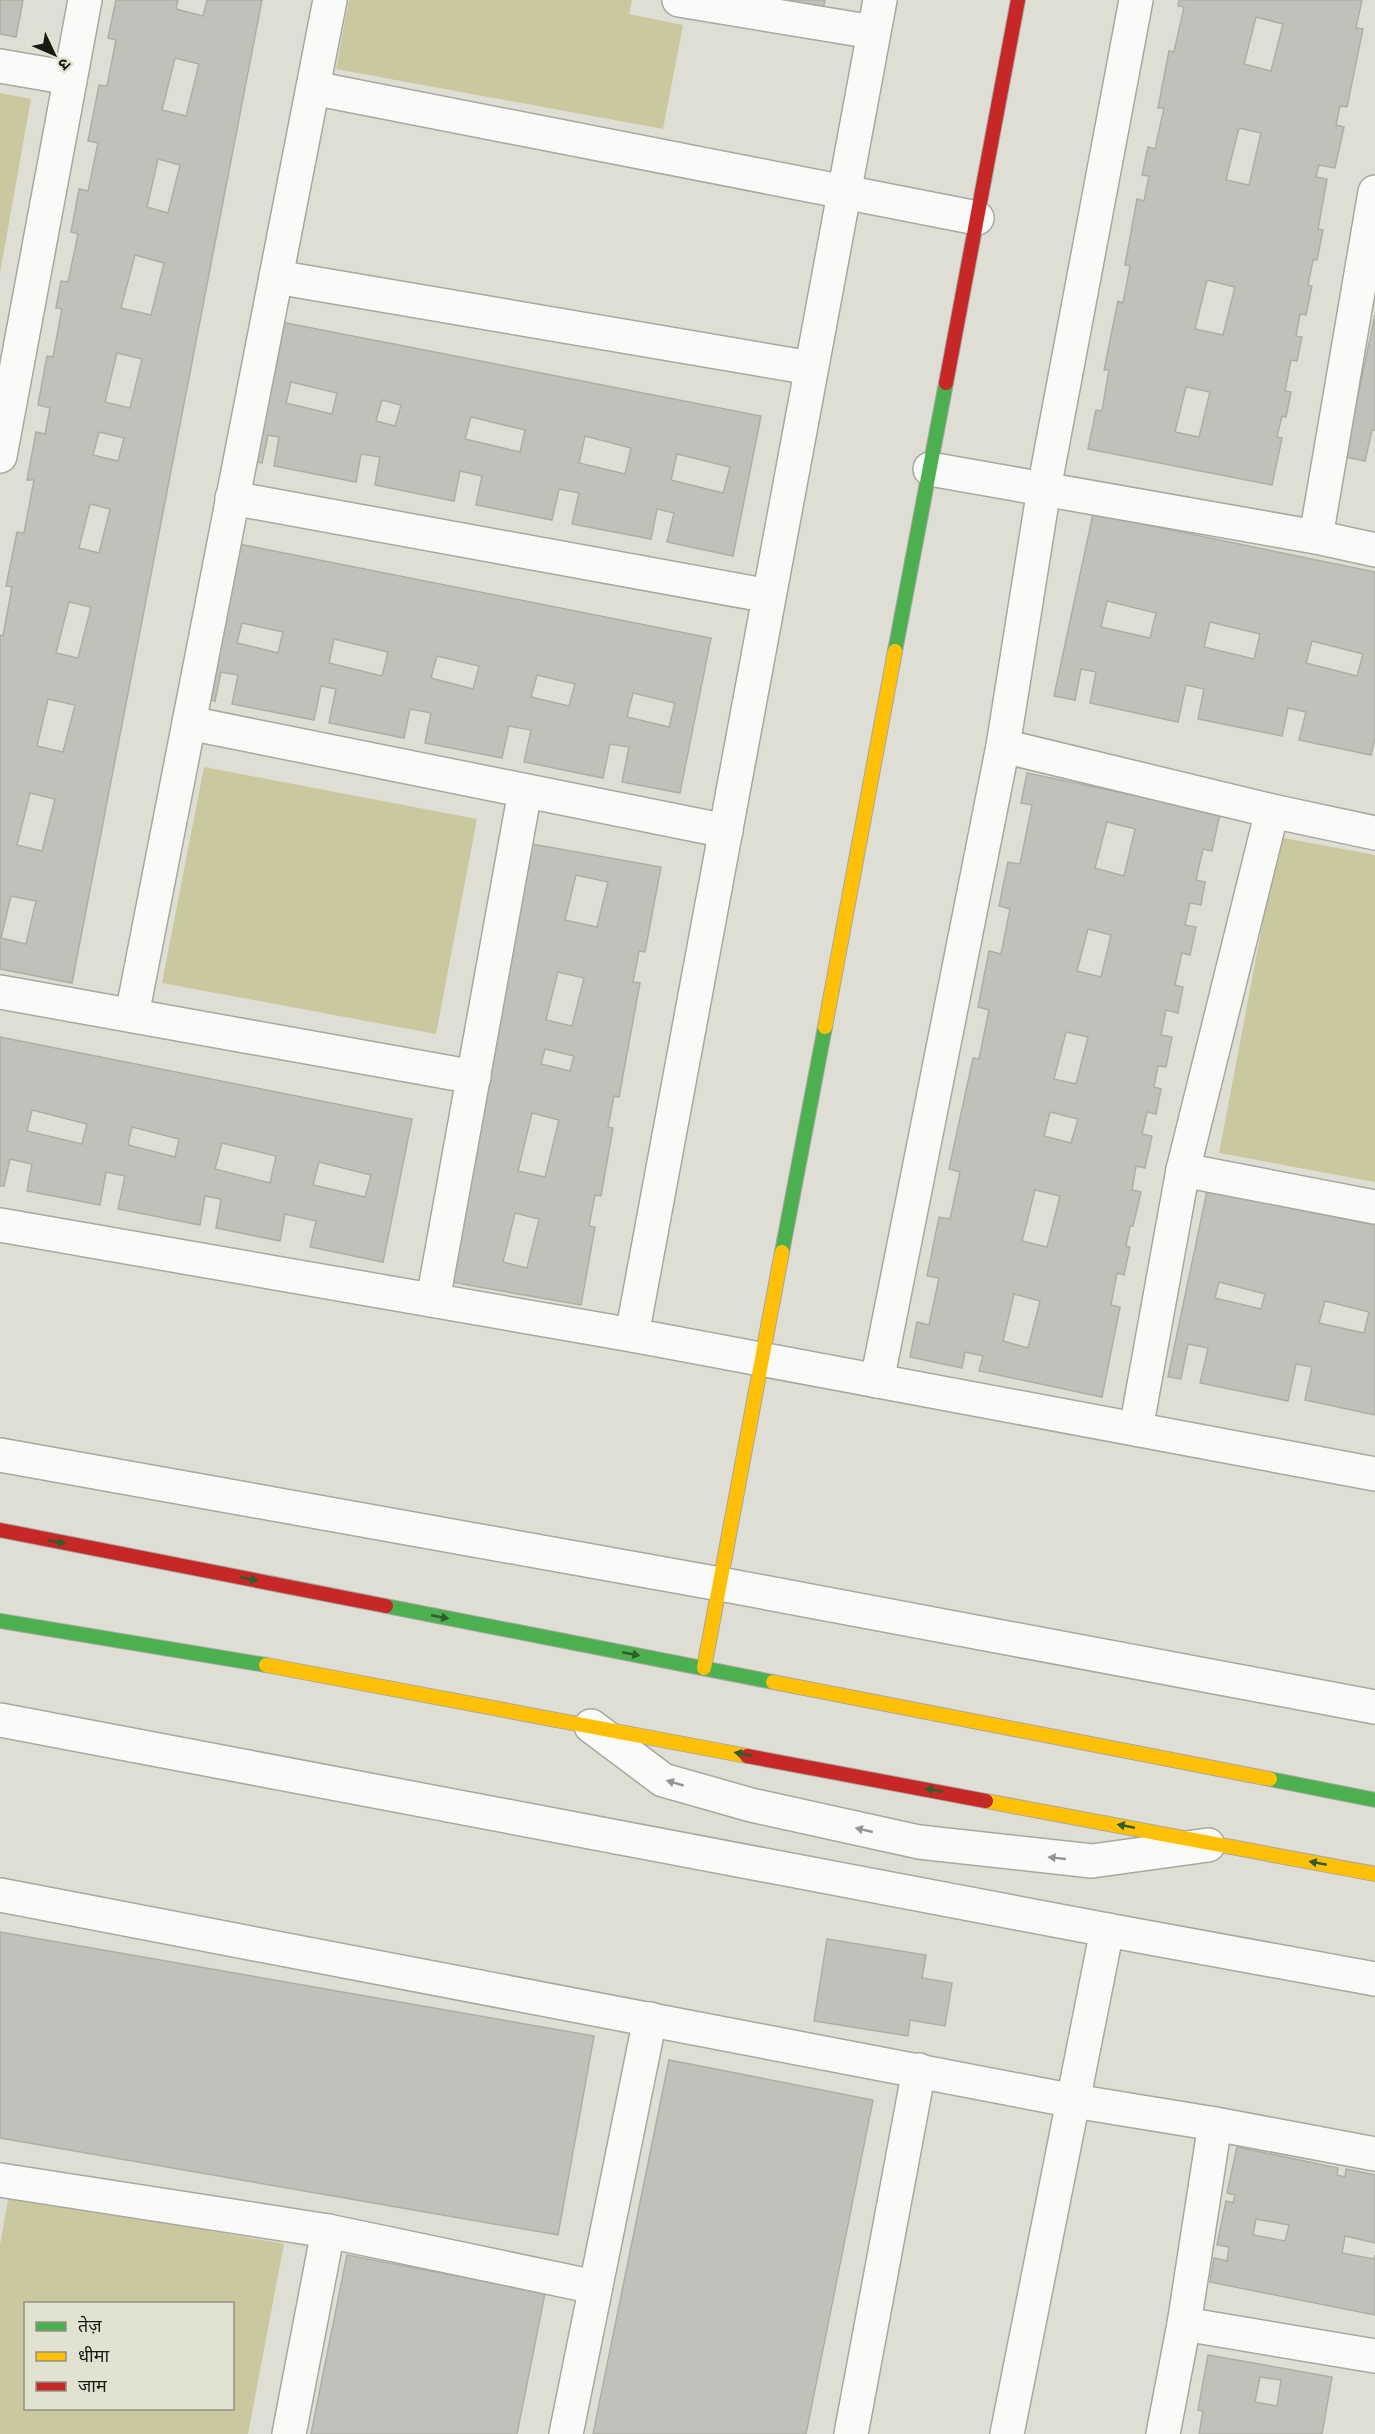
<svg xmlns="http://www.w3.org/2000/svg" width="1375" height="2434" font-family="Ubuntu,'Noto Sans Devanagari',sans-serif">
	<rect width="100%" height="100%" fill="#deded5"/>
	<g fill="#cac89f" fill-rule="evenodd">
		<polygon points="349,0 632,0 629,14 683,25 663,129 336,69"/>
		<polygon points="0,93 31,99 0,273"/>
		<polygon points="204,767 477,819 436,1034 162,983"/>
		<polygon points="1279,837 1375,855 1375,1182 1219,1153"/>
		<path d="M9,2194L284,2244L248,2434H0V2245ZM26,2304H232V2408H26Z"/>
	</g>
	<g fill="#c1c1bb" stroke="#aeaea7" stroke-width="1.5" fill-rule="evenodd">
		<polygon points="0,0 23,0 16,37 0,34"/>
		<path d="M116,0H178L176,9L203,16L207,0H262L72,983L0,969V635L3,636L12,587L6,586L17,532L24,533L34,480H27L36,432L45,434L50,408L38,405L47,356L53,357L62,309L56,308L61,281L68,282L78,234L71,232L79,189L88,191L98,143L88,141L99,85L107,86L116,40L108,38ZM175,58L199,64L186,116L162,110ZM158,159L180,165L168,213L147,207ZM135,255L164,263L151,315L121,308ZM117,353L142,359L130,408L105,402ZM99,432L124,438L118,461L93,455ZM90,504L110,509L99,553L79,548ZM69,602L91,607L78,658L56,653ZM48,699L75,705L63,752L37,746ZM30,793L55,799L42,851L17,845ZM11,896L36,901L26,944L1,938Z"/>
		<polygon points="769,0 825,0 823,10"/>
		<path d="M1179,0H1362L1356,28L1363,29L1347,107L1340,106L1336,125L1344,127L1335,168L1319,165L1316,177L1327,179L1318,229L1323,230L1317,260H1313L1308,285L1312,286L1306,315L1300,314L1296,336L1302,337L1297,361L1291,360L1285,391L1291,392L1286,417L1282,416L1277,437L1282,438L1272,485L1088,449L1096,410L1102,411L1109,370H1104L1118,301L1123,303L1130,266L1125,265L1137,199L1144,201L1149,176L1142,175L1148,147L1155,149L1164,108H1158L1169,51L1174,52L1184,7L1178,6ZM1256,17L1283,24L1271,71L1244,64ZM1239,128L1261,133L1249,185L1226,180ZM1207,280L1235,287L1223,335L1195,329ZM1186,387L1210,392L1199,437L1175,432Z"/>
		<polygon points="1375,315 1375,430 1372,430 1365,461 1345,457"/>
		<path d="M281,322L761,416L733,556L667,542L674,513L657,509L651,539L572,524L579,493L559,489L552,520L476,505L482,476L460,471L454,501L375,485L380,457L361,454L356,482L274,466L279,437L268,435L262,463L253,462ZM291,382L337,393L332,414L286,403ZM382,400L401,405L395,426L376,421ZM471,417L525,430L520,452L465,439ZM585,436L631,448L625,474L579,463ZM677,454L730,467L723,493L671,480Z"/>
		<path d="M1093,514L1375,572V738L1371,755L1299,740L1306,712L1288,708L1282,736L1198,719L1204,689L1186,685L1178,722L1090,703L1096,672L1081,669L1075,700L1054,696ZM1107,601L1156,613L1150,638L1101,627ZM1210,622L1260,634L1254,659L1204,647ZM1312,641L1363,654L1357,676L1306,663Z"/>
		<path d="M234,543L711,638L680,793L622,782L629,747L610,744L603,778L524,762L531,730L509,726L502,758L425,743L431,713L410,709L404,738L329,723L336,689L321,686L314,720L232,704L238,675L221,672L215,701L203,698ZM242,623L283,632L278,653L237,643ZM334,639L388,652L382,676L329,663ZM437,656L479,666L473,689L431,678ZM537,675L575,684L569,706L531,697ZM633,693L675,703L669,727L627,717Z"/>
		<path d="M1027,773L1220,813L1212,851L1203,849L1196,880L1205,882L1201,905L1190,903L1185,925L1196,927L1190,955L1182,953L1175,985L1183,987L1178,1013L1166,1010L1161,1035L1172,1037L1166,1067L1158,1066L1154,1087L1161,1089L1156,1114L1147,1112L1142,1134L1152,1136L1145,1168L1136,1166L1132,1190L1141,1192L1133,1226H1130L1126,1246L1130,1247L1124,1275L1117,1273L1111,1305L1120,1307L1102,1397L979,1371L983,1356L965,1352L962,1368L910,1357L917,1322L929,1325L939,1278L927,1276L939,1217L950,1219L960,1172L949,1169L973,1058L979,1059L989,1010L978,1007L989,951L1001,954L1010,909L999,906L1008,862L1020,864L1032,805L1021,803ZM1107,822L1135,829L1124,876L1095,868ZM1088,929L1111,935L1101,977L1077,971ZM1066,1032L1088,1037L1076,1084L1054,1079ZM1050,1112L1078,1119L1071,1143L1044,1136ZM1035,1190L1060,1196L1047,1247L1022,1241ZM1014,1294L1040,1301L1028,1348L1003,1341Z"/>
		<path d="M526,843L661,867L645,952L639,951L633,982L640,983L619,1097L614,1096L608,1127L613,1128L601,1196L595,1195L589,1226L595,1227L581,1305L445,1281ZM576,875L608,882L597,927L565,920ZM558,972L584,978L572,1026L546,1020ZM545,1049L574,1056L570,1071L541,1064ZM532,1113L559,1120L545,1177L518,1171ZM515,1213L539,1219L527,1268L503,1262Z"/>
		<path d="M0,1037L412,1119L383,1262L310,1247L316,1221L285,1214L280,1241L216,1228L221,1199L205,1196L200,1225L118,1209L125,1176L106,1172L100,1205L27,1191L32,1164L10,1159L4,1186H0ZM32,1110L87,1124L82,1144L27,1131ZM132,1127L179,1139L175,1157L128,1145ZM222,1143L276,1156L270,1183L215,1169ZM319,1162L371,1175L365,1197L313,1185Z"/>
		<path d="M1207,1191L1375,1225V1415L1305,1400L1312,1367L1296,1364L1288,1401L1200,1383L1208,1348L1188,1344L1181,1379L1168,1377ZM1219,1282L1265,1294L1261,1309L1215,1298ZM1325,1301L1369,1312L1364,1333L1319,1323Z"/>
		<polygon points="0,1932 594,2036 558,2235 0,2138"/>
		<polygon points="827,1939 926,1955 922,1978 952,1983 945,2026 910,2020 908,2036 814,2021"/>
		<polygon points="669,2060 873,2100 806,2434 593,2434"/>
		<path d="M1237,2147L1338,2168L1337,2175L1345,2177L1346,2169L1375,2175V2243L1345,2236L1342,2253L1374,2259L1375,2255V2315L1210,2282L1214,2258L1227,2261L1229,2247L1217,2245L1226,2201L1233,2203L1235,2195L1227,2193ZM1256,2219L1289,2225L1285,2241L1253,2235Z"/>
		<polygon points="347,2255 545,2293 517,2434 311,2434"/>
		<path d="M1208,2355L1332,2377L1322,2434H1199L1203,2411L1198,2410ZM1260,2377L1281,2380L1277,2406L1255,2402Z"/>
	</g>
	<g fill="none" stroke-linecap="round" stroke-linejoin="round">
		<g stroke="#a8a8a1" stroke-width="36">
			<g id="street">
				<polyline points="679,0 873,32"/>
				<polyline points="0,66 70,78"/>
				<polyline points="313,88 977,218"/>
				<polyline points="276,277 811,368"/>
				<polyline points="0,456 85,0"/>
				<polyline points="930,469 1316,537 1375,550"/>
				<polyline points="232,498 769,596"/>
				<polyline points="1316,537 1375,192"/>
				<polyline points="189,723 726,831"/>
				<polyline points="1003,746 1272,811 1375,833"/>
				<polyline points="0,992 474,1077"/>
				<polyline points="132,1015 330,0"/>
				<polyline points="1183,1170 1375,1207"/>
				<polyline points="0,1225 632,1335 1375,1474"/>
				<polyline points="433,1300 525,791"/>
				<polyline points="632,1335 880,0"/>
				<polyline points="877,1381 1003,746 1044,489 1136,0"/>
				<polyline points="1136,1429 1183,1170 1272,811"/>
				<polyline points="0,1455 720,1584 1375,1707"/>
				<polyline points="0,1720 1107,1930 1375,1979"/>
				<polyline points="591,1726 663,1780 751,1805 919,1842 1092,1861 1208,1845"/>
				<polyline points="0,1895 1074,2101 1215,2124 1375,2154"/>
				<polyline points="0,2180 328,2231 595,2287"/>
				<polyline points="1184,2324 1375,2356"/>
				<polyline points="289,2434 328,2231"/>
				<polyline points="566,2434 650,2019"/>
				<polyline points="851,2434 919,2070"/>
				<polyline points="1007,2434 1107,1930"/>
				<polyline points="1163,2434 1184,2324 1215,2124"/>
			</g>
		</g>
		<g stroke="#a8a8a1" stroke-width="16">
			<g id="fast">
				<polyline points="895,651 946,383"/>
				<polyline points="782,1252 825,1027"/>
				<polyline points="386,1606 773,1682"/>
				<polyline points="0,1621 266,1665"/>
				<polyline points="1270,1779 1375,1800"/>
			</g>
		</g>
		<g stroke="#a8a8a1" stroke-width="16">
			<g id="slow">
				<polyline points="825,1027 895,651"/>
				<polyline points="266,1665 747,1756"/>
				<polyline points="704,1668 782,1252"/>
				<polyline points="773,1682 1270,1779"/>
				<polyline points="986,1801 1375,1874"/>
			</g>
		</g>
		<g stroke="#a8a8a1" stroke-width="16">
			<g id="jam">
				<polyline points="946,383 1018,0"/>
				<polyline points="0,1530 386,1606"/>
				<polyline points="747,1756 986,1801"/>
			</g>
		</g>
		<use href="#street" stroke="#fafaf9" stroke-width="33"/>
		<use href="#fast" stroke="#4caf50" stroke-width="14"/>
		<use href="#slow" stroke="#ffc107" stroke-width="14"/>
		<use href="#jam" stroke="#c62828" stroke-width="14"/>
	</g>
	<defs><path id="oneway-solid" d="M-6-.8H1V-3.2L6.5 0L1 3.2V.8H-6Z" transform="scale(1.5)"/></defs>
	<g fill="#305c2e">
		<use href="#oneway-solid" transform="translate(57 1542) rotate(11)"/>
		<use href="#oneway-solid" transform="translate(249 1579) rotate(11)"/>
		<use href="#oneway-solid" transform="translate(440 1617) rotate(11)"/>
		<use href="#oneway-solid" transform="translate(631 1654) rotate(11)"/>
		<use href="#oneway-solid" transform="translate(743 1754) rotate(-169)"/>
		<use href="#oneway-solid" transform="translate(934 1790) rotate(-169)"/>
		<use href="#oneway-solid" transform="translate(1126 1826) rotate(-169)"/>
		<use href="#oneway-solid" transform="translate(1318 1863) rotate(-169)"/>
	</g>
	<g fill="#959492">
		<use href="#oneway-solid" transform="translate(675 1783) rotate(-164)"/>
		<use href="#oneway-solid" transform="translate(864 1830) rotate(-167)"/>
		<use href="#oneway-solid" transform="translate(1057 1858) rotate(-174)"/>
	</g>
	<rect x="24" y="2302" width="210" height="108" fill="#e2e2d1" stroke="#929185" stroke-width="1.5"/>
	<rect x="36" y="2322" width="30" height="9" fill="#4caf50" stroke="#929185" stroke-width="1.5"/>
	<text x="78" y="2332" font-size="18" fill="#191813">तेज़</text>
	<rect x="36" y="2352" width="30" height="9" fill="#ffc107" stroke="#929185" stroke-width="1.5"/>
	<text x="78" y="2362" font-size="18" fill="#191813">धीमा</text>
	<rect x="36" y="2382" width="30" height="9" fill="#c62828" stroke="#929185" stroke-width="1.5"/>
	<text x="78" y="2392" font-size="18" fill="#191813">जाम</text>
	<g transform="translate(54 54) rotate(134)" stroke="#e2e2d1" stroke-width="4.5" paint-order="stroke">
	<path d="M0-4.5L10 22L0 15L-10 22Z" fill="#191813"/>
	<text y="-9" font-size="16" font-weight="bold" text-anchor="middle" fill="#191813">उ</text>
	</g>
</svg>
